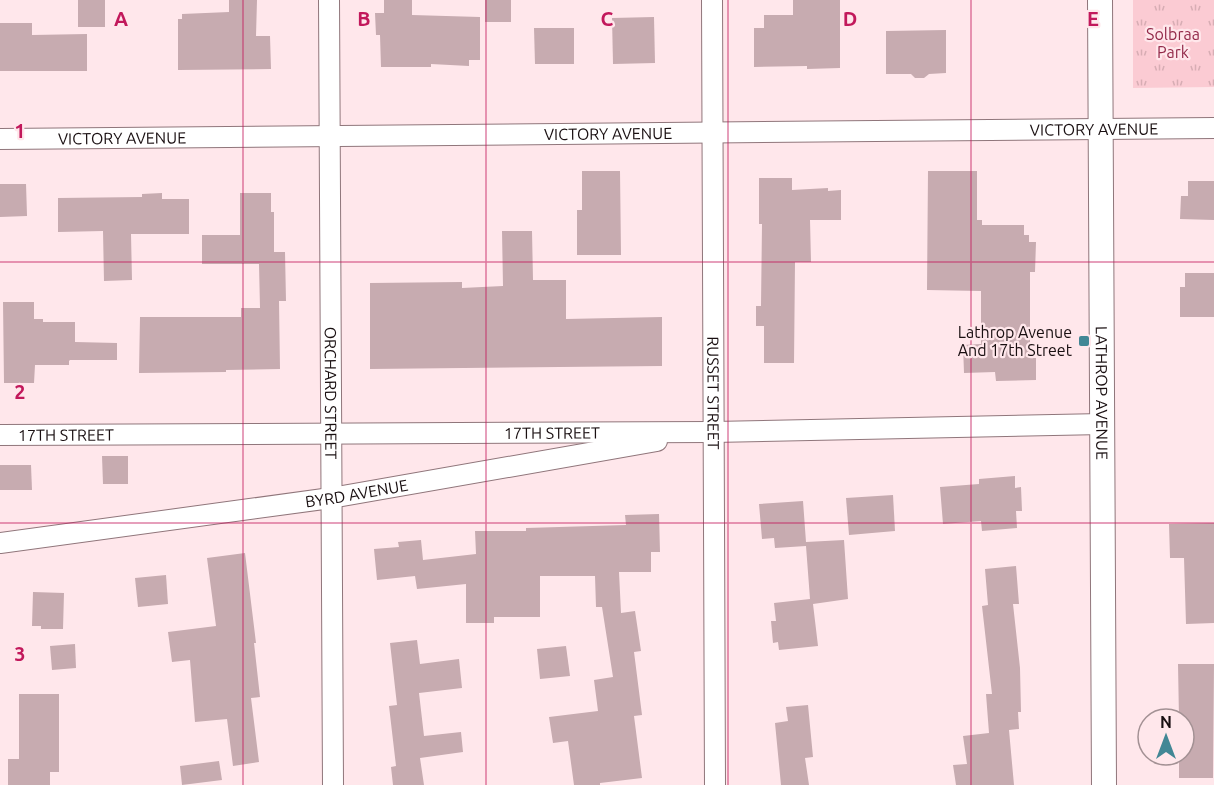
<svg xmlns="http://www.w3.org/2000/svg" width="1214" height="785" font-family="Ubuntu,sans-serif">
	<defs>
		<pattern id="park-tufts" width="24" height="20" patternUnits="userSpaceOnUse" patternTransform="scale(1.5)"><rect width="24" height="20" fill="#fbcbd3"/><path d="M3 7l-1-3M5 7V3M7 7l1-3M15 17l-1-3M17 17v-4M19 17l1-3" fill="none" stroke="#d7adb4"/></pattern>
	</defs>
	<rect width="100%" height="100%" fill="#ffe7eb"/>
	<polygon fill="url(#park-tufts)" points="1133,0 1214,0 1214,87 1133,88"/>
	<g fill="#c7abb0">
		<rect x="78" y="0" width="27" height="27"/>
		<polygon points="229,0 257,0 256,36 270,36 271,69 178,70 178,19 182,19 182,14 229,12"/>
		<polygon points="384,0 412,0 412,15 480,17 480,60 469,60 469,66 431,64 431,67 381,67 380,35 376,35 375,13 384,13"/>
		<rect x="485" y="0" width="26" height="22"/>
		<polygon points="793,0 840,0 840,68 807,69 807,66 754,67 754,28 764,28 764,15 793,15"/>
		<polygon points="654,17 655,63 613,64 612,18"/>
		<polygon points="0,23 32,23 32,35 87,34 87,71 0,71"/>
		<polygon points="534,28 574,28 574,64 535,64"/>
		<polygon points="946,30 946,73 929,74 924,78 915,78 911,74 886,74 886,31"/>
		<polygon points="582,171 620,171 621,255 577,255 577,210 582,210"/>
		<polygon points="928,171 977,171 977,220 982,220 982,225 1024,225 1024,235 1029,235 1029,242 1036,242 1035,272 1030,272 1030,347 1033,347 1033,358 1036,358 1036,380 996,381 995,372 964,373 963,345 981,344 981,291 927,290"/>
		<polygon points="759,178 792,178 792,190 828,188 828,191 841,190 841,220 810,220 811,262 795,262 794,363 764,363 764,326 756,326 756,306 761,306 762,224 759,224"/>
		<polygon points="1188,181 1214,181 1214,220 1180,219 1181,196 1188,196"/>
		<polygon points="0,184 26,184 27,216 0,217"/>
		<polygon points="162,193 162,199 189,199 189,234 131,234 132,280 104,281 103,231 58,232 58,198 142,197 142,194"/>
		<polygon points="240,193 271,193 271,212 274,212 274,252 285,252 286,301 279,301 280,369 226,370 226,372 139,373 140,317 241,317 241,308 260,308 259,264 202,264 202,235 240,235"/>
		<polygon points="502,231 532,231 533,280 566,280 566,319 662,317 662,366 370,369 370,283 462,282 462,288 503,286"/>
		<polygon points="1185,273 1214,273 1214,317 1180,317 1180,287 1185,287"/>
		<polygon points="3,302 34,302 34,319 43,319 43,322 75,322 75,342 117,343 117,360 70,360 69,361 69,365 35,365 34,383 4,383"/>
		<polygon points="102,456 128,456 128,484 103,484"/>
		<polygon points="0,465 31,465 32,490 0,490"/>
		<polygon points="1015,476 1015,488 1021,487 1022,511 1016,511 1017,528 982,531 981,521 943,524 940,487 979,484 979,479"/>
		<polygon points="893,495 895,531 849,535 846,498"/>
		<polygon points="803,501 806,542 844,540 848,599 813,604 818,646 779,650 778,642 773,643 771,621 776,621 774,603 810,599 806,546 775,548 774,538 762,539 759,504"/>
		<polygon points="659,514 660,552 651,552 651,572 619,572 621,613 635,611 641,651 634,652 642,715 634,716 642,778 600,783 600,785 574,785 568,741 553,743 549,717 598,711 594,680 613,677 602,607 596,607 595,576 540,576 540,617 494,617 494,623 466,623 466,584 417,589 415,576 377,580 374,549 399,547 398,542 421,540 423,560 476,554 475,531 526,531 526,528 626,525 625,515"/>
		<polygon points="1214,523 1214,623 1186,624 1184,558 1170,558 1169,524"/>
		<polygon points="245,553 256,643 254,643 260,697 251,698 259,762 233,766 227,719 195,722 190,660 172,662 168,632 216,626 207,558"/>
		<polygon points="1016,566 1019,604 1013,604 1020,668 1021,712 1018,712 1019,729 1009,730 1014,785 956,785 953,765 967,764 963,736 989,733 986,694 992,694 982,606 988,605 985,569"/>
		<polygon points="166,575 168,604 138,607 135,578"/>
		<polygon points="33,592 64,593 63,629 41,629 41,626 32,626"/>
		<polygon points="417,640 420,664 459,659 462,688 419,693 424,736 461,732 463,752 420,758 424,785 393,785 391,767 396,766 389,706 397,705 390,643"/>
		<polygon points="75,644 76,668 52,670 50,646"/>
		<polygon points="566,646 570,676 540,679 537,649"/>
		<polygon points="1178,664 1214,664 1213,778 1179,778 1179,755 1184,755 1184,719 1179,719"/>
		<polygon points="19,694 59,694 59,772 50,772 50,785 8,785 8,759 19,759"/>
		<polygon points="808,705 813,757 805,758 809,785 781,785 775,723 788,721 786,707"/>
		<polygon points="219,761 222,780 182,785 180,766"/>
	</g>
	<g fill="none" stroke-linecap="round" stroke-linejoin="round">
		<g stroke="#90767b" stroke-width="22">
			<g id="minor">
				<path id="s1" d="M329,0L333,785"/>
				<path id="s2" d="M712,0L715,785"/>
				<path id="s3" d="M0,139L1214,128"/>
				<path id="s4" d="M0,435L713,432L1103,424"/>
				<path id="s5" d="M0,543L331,498L657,441"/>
			</g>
		</g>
		<g stroke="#90767b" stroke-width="26">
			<g id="tertiary">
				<path id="s6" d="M1100,0L1104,785"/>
			</g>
		</g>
		<use href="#minor" stroke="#fff" stroke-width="20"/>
		<use href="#tertiary" stroke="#fff" stroke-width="24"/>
	</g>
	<path fill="none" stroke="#c2185b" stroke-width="1.5" stroke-opacity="0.55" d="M243,0V785M486,0V785M728,0V785M971,0V785M0,262H1214M0,523H1214"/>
	<rect fill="#428795" stroke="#ffe7eb" stroke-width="2" x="1078" y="335" width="12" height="12" rx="3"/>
	<g text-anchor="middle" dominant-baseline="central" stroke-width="4.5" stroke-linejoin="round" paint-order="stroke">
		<g font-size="16" fill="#932949" stroke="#ffe7eb">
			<text x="1173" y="34">Solbraa<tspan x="1173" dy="18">Park</tspan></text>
		</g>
		<g font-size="16" fill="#190f11" stroke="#ffe7eb">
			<text stroke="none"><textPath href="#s3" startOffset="1094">VICTORY AVENUE</textPath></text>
			<text stroke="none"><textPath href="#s3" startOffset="608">VICTORY AVENUE</textPath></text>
			<text stroke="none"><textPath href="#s3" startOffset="122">VICTORY AVENUE</textPath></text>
			<text stroke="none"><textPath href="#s1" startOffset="393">ORCHARD STREET</textPath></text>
			<text stroke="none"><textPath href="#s6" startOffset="393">LATHROP AVENUE</textPath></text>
			<text stroke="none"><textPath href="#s2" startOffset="393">RUSSET STREET</textPath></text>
			<text stroke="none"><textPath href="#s4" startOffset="552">17TH STREET</textPath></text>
			<text stroke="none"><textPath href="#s4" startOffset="66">17TH STREET</textPath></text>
			<text stroke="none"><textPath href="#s5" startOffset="360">BYRD AVENUE</textPath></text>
		</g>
		<g font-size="16" fill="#190f11" stroke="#ffe7eb" text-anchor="end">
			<text x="1072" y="332">Lathrop Avenue<tspan x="1072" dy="18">And 17th Street</tspan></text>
		</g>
	</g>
	<g font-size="20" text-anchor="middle" font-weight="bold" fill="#c2185b" stroke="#ffe7eb" stroke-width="4.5" stroke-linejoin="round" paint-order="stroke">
		<text x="121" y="26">A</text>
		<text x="364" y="26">B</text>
		<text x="607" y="26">C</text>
		<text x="850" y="26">D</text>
		<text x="1093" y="26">E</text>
		<text x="20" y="138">1</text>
		<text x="20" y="399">2</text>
		<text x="20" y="661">3</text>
	</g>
	<g transform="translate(1166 737)"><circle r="28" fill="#ffe7eb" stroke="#a39194" stroke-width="1.5"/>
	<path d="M0-4.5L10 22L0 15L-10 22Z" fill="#428795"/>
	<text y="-9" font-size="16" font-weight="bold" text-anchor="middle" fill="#190f11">N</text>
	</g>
</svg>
